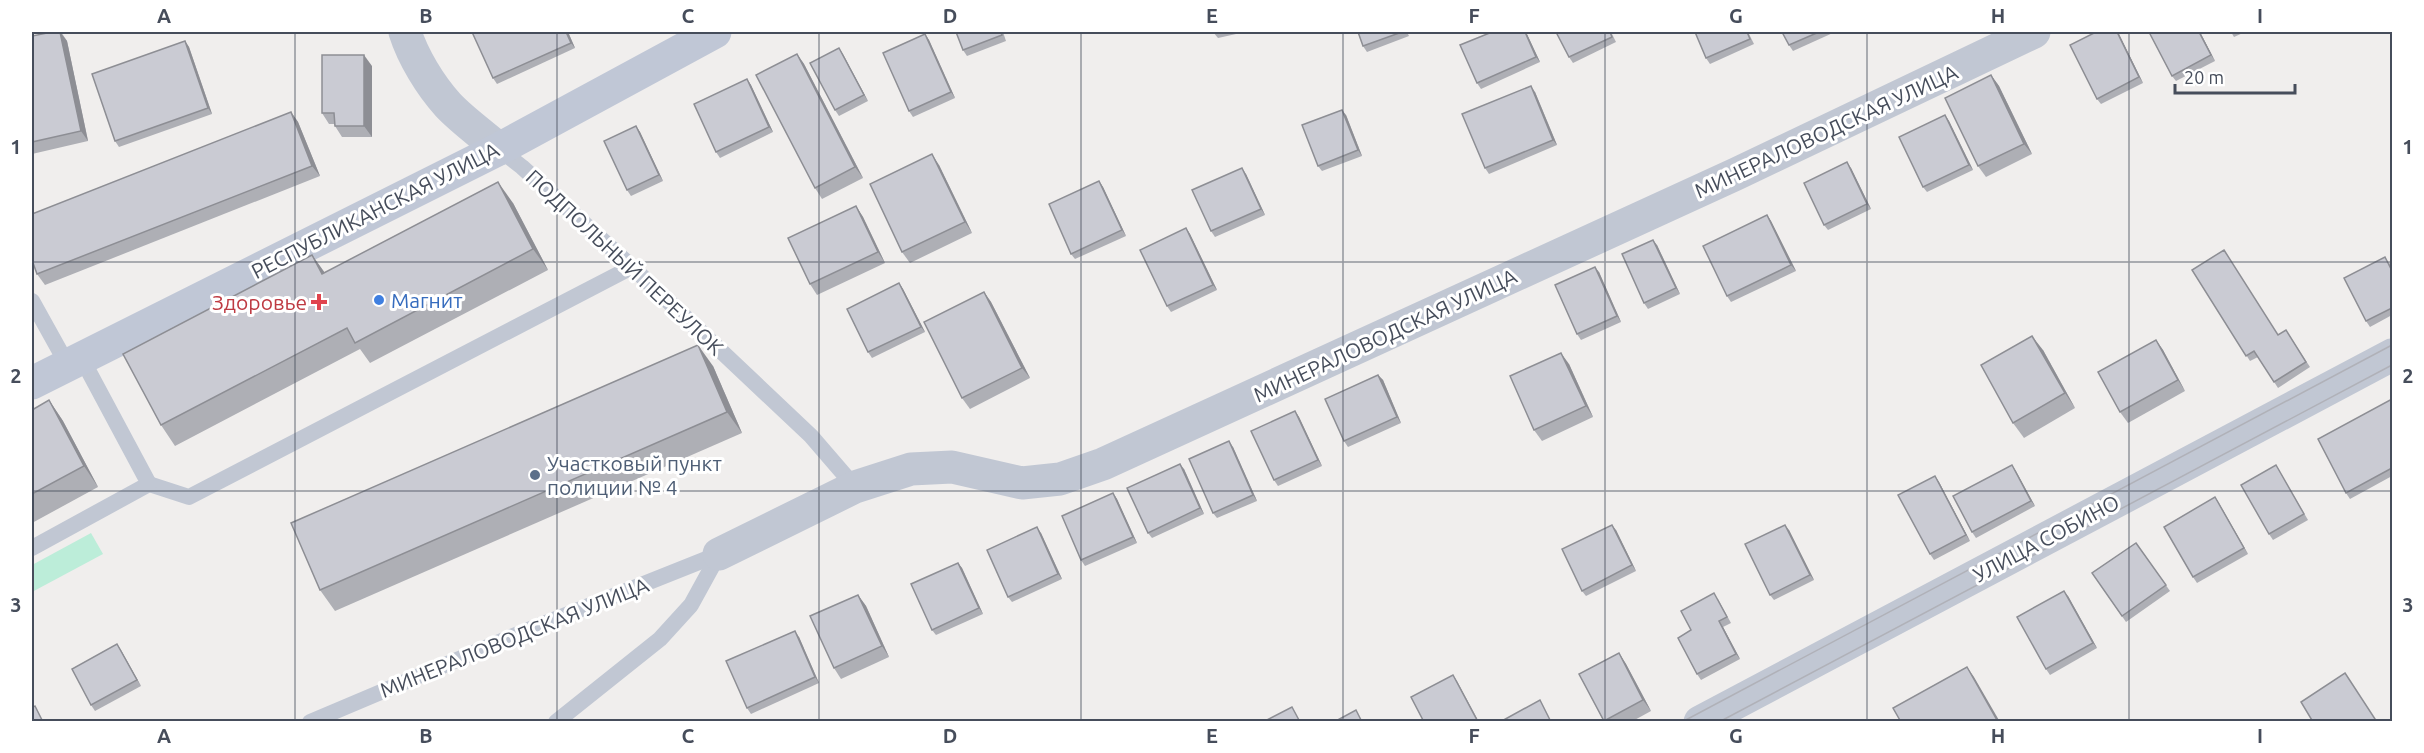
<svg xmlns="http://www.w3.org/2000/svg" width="2424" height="753" font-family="Ubuntu,sans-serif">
	<rect width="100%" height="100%" fill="#f0eeed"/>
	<polygon fill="#bcedd9" points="91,533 103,554 32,592 32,565"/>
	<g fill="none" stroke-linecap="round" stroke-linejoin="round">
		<g stroke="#c1c7d3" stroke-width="16">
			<polyline points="499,149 522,167 632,267 811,436 855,487"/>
			<polyline points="32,301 67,364"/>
			<polyline points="149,484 189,497 632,267"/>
			<polyline points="32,548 149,484 81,357"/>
			<polyline points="310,722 511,637 719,554"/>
			<polyline points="556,722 660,639 691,605 719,554"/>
		</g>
		<g stroke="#c1c7d3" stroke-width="33">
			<path d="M405,32C413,57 430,85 448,105C463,121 482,134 499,149"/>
			<polyline points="719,554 855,487 911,469 952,467 1022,483 1060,479 1103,464 1736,174 2034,32"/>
			<polyline points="1700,722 2392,355"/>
		</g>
		<polyline stroke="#c0c7d6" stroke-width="33" points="32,383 499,149 715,32"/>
		<g stroke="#b0b1b8" stroke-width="1.5">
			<polyline points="1682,722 2392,345"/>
			<polyline points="1719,722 2392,365"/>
		</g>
	</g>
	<g fill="#aeafb5">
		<polygon points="52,32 61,32 67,41 88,141 32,154 32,36"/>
		<polygon points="568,32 575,48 497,84 493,78"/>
		<polygon points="1003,32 1006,41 967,56 963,50"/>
		<polygon points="1213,32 1245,32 1218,38"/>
		<polygon points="1358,32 1407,32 1409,36 1367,52 1363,46"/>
		<polygon points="1526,32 1540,62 1481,89 1477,83"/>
		<polygon points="1611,32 1616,42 1573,63 1569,57"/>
		<polygon points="1748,32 1754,44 1710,64 1706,58"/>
		<polygon points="1782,32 1835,32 1793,51 1789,45"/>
		<polygon points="2118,32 2143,83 2101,104 2097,99"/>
		<polygon points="2149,32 2200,32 2215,61 2176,81 2172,76"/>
		<polygon points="2231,32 2245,32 2234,37"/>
		<polygon points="925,34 929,40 955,98 913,117 909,111"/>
		<polygon points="185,41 189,47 212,114 119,147 115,141"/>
		<polygon points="839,48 868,101 839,116 835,110"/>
		<polygon points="797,54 804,64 863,178 822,199 815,188"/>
		<polygon points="372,66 372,137 342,137 335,126 334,124 329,124 322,113"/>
		<polygon points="1991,75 1999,86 2032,154 1986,177 1978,166"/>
		<polygon points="747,79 751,85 773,132 720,158 716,152"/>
		<polygon points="1535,92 1557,145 1489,174 1485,168"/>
		<polygon points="291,112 298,122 320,176 45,285 37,274"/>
		<polygon points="1346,115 1362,156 1322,171 1318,166"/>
		<polygon points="1945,115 1949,121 1973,170 1927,192 1923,187"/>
		<polygon points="636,126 640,132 663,181 631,196 627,190"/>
		<polygon points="939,165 972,233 910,263 902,252"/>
		<polygon points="1851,168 1871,209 1828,230 1824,225"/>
		<polygon points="1246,174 1265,215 1215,237 1211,231"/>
		<polygon points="1099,181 1103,187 1126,236 1075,259 1071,254"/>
		<polygon points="513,203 548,270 370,363 360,349 175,446 161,425 312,255 325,273"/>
		<polygon points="856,206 863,217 885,263 817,295 810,284"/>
		<polygon points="1767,215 1771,221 1796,271 1731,302 1727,296"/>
		<polygon points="1186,228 1190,234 1217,290 1171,312 1167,306"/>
		<polygon points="1657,245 1680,294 1648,309 1644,303"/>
		<polygon points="2389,262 2392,269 2392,315 2370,327 2366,321"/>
		<polygon points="2192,270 2278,335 2286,330 2310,367 2278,388 2258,357 2250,361"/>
		<polygon points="1599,272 1621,322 1581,340 1577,334"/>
		<polygon points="899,283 903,289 925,332 872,358 868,352"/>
		<polygon points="984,292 991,302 1030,378 970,409 962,398"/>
		<polygon points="2156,340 2163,350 2185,391 2128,423 2120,412"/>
		<polygon points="2043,350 2075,408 2024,438 2013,423"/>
		<polygon points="1569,364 1593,417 1542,441 1534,430"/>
		<polygon points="713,366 742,433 335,611 320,590"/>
		<polygon points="1378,375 1383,380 1401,423 1348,447 1344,441"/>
		<polygon points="2392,399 2392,476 2350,499 2346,493"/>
		<polygon points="49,400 63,421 98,487 32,523 32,410"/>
		<polygon points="1295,411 1299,417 1322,466 1278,486 1274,480"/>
		<polygon points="1233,447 1257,501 1217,518 1213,513"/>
		<polygon points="2012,465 2035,506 1976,538 1972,532"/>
		<polygon points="2276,465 2308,520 2273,540 2269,534"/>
		<polygon points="1184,469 1204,514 1152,538 1148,533"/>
		<polygon points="1935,476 1939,482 1970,541 1934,560 1930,554"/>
		<polygon points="1113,493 1117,499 1137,543 1085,566 1081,560"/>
		<polygon points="2215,497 2248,554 2197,583 2193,577"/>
		<polygon points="1616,530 1636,571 1586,596 1582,591"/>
		<polygon points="1789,530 1814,580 1774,600 1770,595"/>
		<polygon points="1041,533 1062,579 1012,602 1008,597"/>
		<polygon points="2136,543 2170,591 2126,622 2092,573"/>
		<polygon points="958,563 962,568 983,614 936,635 932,630"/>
		<polygon points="858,595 866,606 889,657 841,679 834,668"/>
		<polygon points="2068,596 2097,648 2050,675 2046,669"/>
		<polygon points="1718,599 1731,623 1723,627 1740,659 1701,680 1697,674 1691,630"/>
		<polygon points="799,637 819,683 751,714 747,708"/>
		<polygon points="117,644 141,686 95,711 91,705"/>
		<polygon points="1619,653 1626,664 1651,711 1631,722 1604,722 1579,674"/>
	</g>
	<g fill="#8d8e94">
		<polygon points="60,32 67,41 88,141 81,131"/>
		<polygon points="566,32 568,32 575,48 571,43"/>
		<polygon points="1525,32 1526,32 1540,62 1536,57"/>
		<polygon points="2117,32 2118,32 2143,83 2139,77"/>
		<polygon points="2199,32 2200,32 2215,61 2211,55"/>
		<polygon points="925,34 929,40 955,98 951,92"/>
		<polygon points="185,41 189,47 212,114 208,108"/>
		<polygon points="839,48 843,54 868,101 864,95"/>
		<polygon points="797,54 804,64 863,178 855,167"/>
		<polygon points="364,55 372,66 372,137 364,126"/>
		<polygon points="1991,75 1999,86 2032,154 2024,144"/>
		<polygon points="747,79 751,85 773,132 769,127"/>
		<polygon points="1531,86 1535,92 1557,145 1553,140"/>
		<polygon points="1342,110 1346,115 1362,156 1358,150"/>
		<polygon points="291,112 298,122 320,176 312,166"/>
		<polygon points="1945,115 1949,121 1973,170 1969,165"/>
		<polygon points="636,126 640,132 663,181 659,175"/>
		<polygon points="932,154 939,165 972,233 965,222"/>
		<polygon points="1847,162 1851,168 1871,209 1867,204"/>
		<polygon points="1242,168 1246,174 1265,215 1261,209"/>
		<polygon points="1099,181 1103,187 1126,236 1122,230"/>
		<polygon points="498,182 513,203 548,270 533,249"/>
		<polygon points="856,206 863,217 885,263 878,252"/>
		<polygon points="1767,215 1771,221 1796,271 1791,265"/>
		<polygon points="1186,228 1190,234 1217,290 1213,285"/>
		<polygon points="1653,240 1657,245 1680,294 1676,288"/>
		<polygon points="312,255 327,276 322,274"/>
		<polygon points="1595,267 1599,272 1621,322 1617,316"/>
		<polygon points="899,283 903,289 925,332 921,327"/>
		<polygon points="984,292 991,302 1030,378 1022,368"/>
		<polygon points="2032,336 2043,350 2075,408 2065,393"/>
		<polygon points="2156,340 2163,350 2185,391 2178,380"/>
		<polygon points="698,345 713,366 742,433 727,412"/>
		<polygon points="1561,353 1569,364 1593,417 1586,406"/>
		<polygon points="1378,375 1383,380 1401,423 1397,417"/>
		<polygon points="49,400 63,421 98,487 84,466"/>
		<polygon points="1295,411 1299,417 1322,466 1318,460"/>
		<polygon points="1229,441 1233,447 1257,501 1253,495"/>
		<polygon points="1180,464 1184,469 1204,514 1200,508"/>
		<polygon points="2012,465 2016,471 2035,506 2031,501"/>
		<polygon points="1935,476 1939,482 1970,541 1966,535"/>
		<polygon points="1113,493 1117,499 1137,543 1133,537"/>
		<polygon points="2215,497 2219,503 2248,554 2244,548"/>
		<polygon points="1612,525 1616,530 1636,571 1632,565"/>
		<polygon points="1785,525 1789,530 1814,580 1810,575"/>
		<polygon points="1037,527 1041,533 1062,579 1058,574"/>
		<polygon points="958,563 962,568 983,614 979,608"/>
		<polygon points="2064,591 2068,596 2097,648 2093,643"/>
		<polygon points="858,595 866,606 889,657 882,646"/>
		<polygon points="1719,621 1723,627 1740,659 1736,654"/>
		<polygon points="795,631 799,637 819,683 815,677"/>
		<polygon points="117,644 121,650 141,686 137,680"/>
		<polygon points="1619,653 1626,664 1651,711 1643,700"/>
		<polygon points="1967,667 1974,677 2000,722 1998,722"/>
		<polygon points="1453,675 1457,681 1479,722 1478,722"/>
	</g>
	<g fill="#cacbd3" stroke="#8d8e94" stroke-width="1.5">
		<polygon points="52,32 60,32 81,131 32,142 32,36"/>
		<polygon points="472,32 566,32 571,43 493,78"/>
		<polygon points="956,32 1001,32 1002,35 963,50"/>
		<polygon points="1358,32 1402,32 1363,46"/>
		<polygon points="1492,32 1525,32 1536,57 1477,83 1460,45"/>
		<polygon points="1556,32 1610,32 1612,37 1569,57"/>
		<polygon points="1695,32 1747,32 1750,39 1706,58"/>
		<polygon points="1782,32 1819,32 1789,45"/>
		<polygon points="2096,32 2117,32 2139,77 2097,99 2070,45"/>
		<polygon points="2149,32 2199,32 2211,55 2172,76"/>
		<polygon points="925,34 951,92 909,111 883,53"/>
		<polygon points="185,41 208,108 115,141 92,74"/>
		<polygon points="839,48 864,95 835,110 810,63"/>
		<polygon points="797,54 855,167 815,188 756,75"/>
		<polygon points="322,55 364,55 364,126 335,126 334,113 322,113"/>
		<polygon points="1991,75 2024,144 1978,166 1945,98"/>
		<polygon points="747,79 769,127 716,152 694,104"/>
		<polygon points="1531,86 1553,140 1485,168 1462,114"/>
		<polygon points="1342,110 1358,150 1318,166 1302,125"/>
		<polygon points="291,112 312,166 37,274 32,260 32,214"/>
		<polygon points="1945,115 1969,165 1923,187 1899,137"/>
		<polygon points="636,126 659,175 627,190 604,141"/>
		<polygon points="932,154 965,222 902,252 870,184"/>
		<polygon points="1847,162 1867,204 1824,225 1804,183"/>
		<polygon points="1242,168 1261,209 1211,231 1192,190"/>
		<polygon points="1099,181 1122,230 1071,254 1049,204"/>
		<polygon points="498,182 533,249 355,343 347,328 161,425 123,354 312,255 322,274"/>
		<polygon points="856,206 878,252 810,284 788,238"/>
		<polygon points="1767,215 1791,265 1727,296 1703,246"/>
		<polygon points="1186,228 1213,285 1167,306 1140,250"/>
		<polygon points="1653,240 1676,288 1644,303 1622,254"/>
		<polygon points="2224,250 2278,335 2286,330 2306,362 2274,382 2254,351 2246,356 2192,270"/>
		<polygon points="2385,257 2392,271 2392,308 2366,321 2344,278"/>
		<polygon points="1595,267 1617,316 1577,334 1555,285"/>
		<polygon points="899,283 921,327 868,352 847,309"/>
		<polygon points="984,292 1022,368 962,398 924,322"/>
		<polygon points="2032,336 2065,393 2013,423 1981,365"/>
		<polygon points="2156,340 2178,380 2120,412 2098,372"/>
		<polygon points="698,345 727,412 320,590 291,523"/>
		<polygon points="1561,353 1586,406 1534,430 1510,376"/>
		<polygon points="1378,375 1397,417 1344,441 1325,399"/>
		<polygon points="2392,399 2392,468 2346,493 2318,439"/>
		<polygon points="49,400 84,466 32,494 32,410"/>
		<polygon points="1295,411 1318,460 1274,480 1251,431"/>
		<polygon points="1229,441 1253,495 1213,513 1189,459"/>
		<polygon points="1180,464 1200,508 1148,533 1127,488"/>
		<polygon points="2012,465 2031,501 1972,532 1953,496"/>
		<polygon points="2276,465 2304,514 2269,534 2241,485"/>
		<polygon points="1935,476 1966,535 1930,554 1898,495"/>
		<polygon points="1113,493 1133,537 1081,560 1062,516"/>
		<polygon points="2215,497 2244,548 2193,577 2164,527"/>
		<polygon points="1612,525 1632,565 1582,591 1562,549"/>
		<polygon points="1785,525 1810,575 1770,595 1745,544"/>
		<polygon points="1037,527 1058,574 1008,597 987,550"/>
		<polygon points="2136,543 2166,585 2122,616 2092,573"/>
		<polygon points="958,563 979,608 932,630 911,584"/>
		<polygon points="2064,591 2093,643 2046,669 2017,617"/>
		<polygon points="1714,593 1727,617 1719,621 1736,654 1697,674 1678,638 1691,630 1681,611"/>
		<polygon points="858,595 882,646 834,668 810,616"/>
		<polygon points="795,631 815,677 747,708 726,661"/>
		<polygon points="117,644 137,680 91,705 72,669"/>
		<polygon points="1619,653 1643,700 1604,721 1579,674"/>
		<polygon points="1967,667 1998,722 1901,722 1893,708"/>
		<polygon points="2345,673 2377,722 2313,722 2301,702"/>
		<polygon points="1453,675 1478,722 1424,722 1411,697"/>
		<polygon points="1540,700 1551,722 1500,722"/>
		<polygon points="35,706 43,722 32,722 32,708"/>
		<polygon points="1292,707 1300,722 1263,722"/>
		<polygon points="1356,710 1362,722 1334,722"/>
	</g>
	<path fill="none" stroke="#464d5b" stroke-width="1.5" stroke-opacity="0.55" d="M295,32V722M557,32V722M819,32V722M1081,32V722M1343,32V722M1605,32V722M1867,32V722M2129,32V722M32,262H2392M32,491H2392"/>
	<circle fill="#3f7fe0" stroke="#fff" stroke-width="2" cx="379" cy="300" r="6"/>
	<path fill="#e0444e" stroke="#fff" stroke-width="2" d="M316 293h6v6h6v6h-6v6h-6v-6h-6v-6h6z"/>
	<circle fill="#5c6f8a" stroke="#fff" stroke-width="2" cx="535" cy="475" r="6"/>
	<g text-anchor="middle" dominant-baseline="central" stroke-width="6" stroke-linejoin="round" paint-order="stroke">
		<g font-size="21" fill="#464d5b" stroke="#fff">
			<text transform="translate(1826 131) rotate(-25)">МИНЕРАЛОВОДСКАЯ УЛИЦА</text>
			<text transform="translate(375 210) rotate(-27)">РЕСПУБЛИКАНСКАЯ УЛИЦА</text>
			<text transform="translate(625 262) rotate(43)">ПОДПОЛЬНЫЙ ПЕРЕУЛОК</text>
			<text transform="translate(1385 335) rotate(-25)">МИНЕРАЛОВОДСКАЯ УЛИЦА</text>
			<text transform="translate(2046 538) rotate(-28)">УЛИЦА СОБИНО</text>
			<text transform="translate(514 637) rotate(-22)">МИНЕРАЛОВОДСКАЯ УЛИЦА</text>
		</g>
		<g font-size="21" fill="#366cbe" stroke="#fff" text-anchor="start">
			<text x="391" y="300">Магнит</text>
		</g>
		<g font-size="21" fill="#be3a42" stroke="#fff" text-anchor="end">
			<text x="307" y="302">Здоровье</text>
		</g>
		<g font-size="21" fill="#4e5e75" stroke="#fff" text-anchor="start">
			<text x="547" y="463">Участковый пункт<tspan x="547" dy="24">полиции № 4</tspan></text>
		</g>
	</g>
	<rect width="2424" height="753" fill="none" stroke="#ffffff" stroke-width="66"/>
	<path d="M2175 84v9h120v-9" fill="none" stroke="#464d5b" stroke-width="3"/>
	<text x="2184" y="84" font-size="18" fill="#464d5b" stroke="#ffffff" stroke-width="4.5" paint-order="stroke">20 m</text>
	<rect x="33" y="33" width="2358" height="687" fill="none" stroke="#464d5b" stroke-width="2"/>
	<g font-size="20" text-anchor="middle" font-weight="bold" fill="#464d5b">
		<text x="164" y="23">A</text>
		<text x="426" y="23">B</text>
		<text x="688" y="23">C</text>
		<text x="950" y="23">D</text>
		<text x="1212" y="23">E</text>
		<text x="1474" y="23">F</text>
		<text x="1736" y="23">G</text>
		<text x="1998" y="23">H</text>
		<text x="2260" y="23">I</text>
		<text x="16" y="154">1</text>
		<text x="2408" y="154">1</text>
		<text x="16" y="383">2</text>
		<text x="2408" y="383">2</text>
		<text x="16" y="612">3</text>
		<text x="2408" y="612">3</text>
		<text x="164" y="743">A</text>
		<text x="426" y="743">B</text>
		<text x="688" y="743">C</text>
		<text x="950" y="743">D</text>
		<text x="1212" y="743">E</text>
		<text x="1474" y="743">F</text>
		<text x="1736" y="743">G</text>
		<text x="1998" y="743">H</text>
		<text x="2260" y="743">I</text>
	</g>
</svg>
